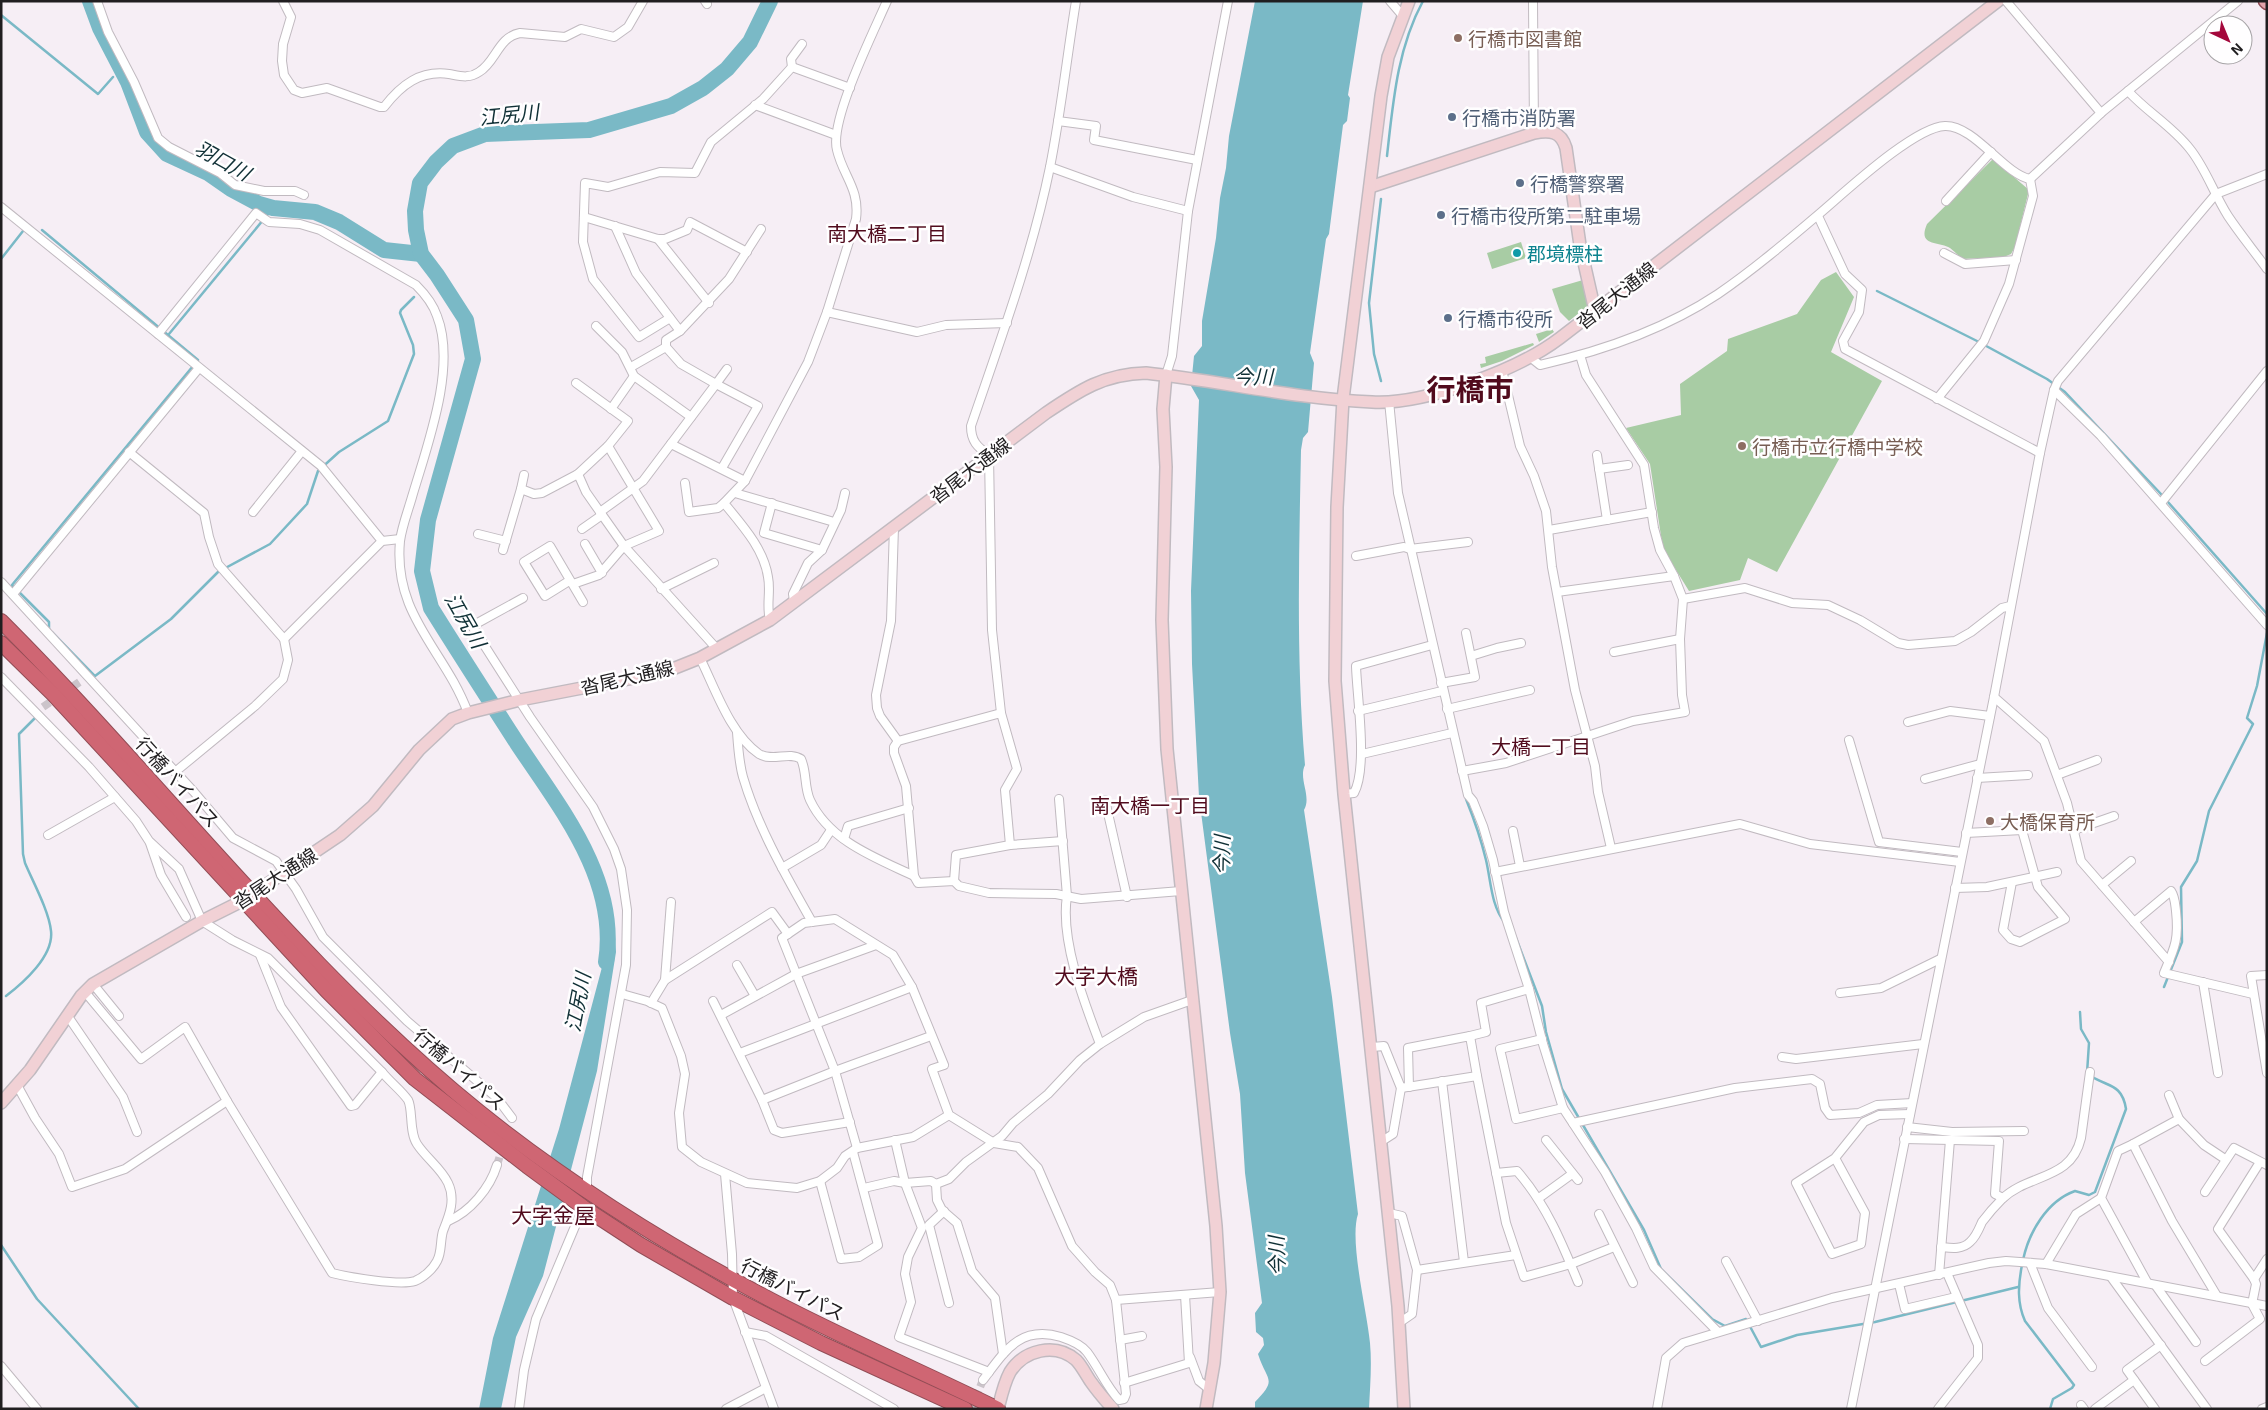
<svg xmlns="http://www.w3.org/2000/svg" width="2268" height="1410" font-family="'Exo 2','Noto Sans JP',sans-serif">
	<rect width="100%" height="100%" fill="#f6eef5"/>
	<g fill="#a8cca4">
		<path d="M1993,159L2029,190L2015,247L2011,254L2004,257L1962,259C1958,255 1954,251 1950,248C1939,241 1917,247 1927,224Z"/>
		<polygon points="1521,242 1526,258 1492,269 1487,253"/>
		<polygon points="1836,272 1854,297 1831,352 1882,381 1777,572 1748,558 1740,580 1689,591 1663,549 1650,464 1626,428 1681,415 1680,384 1727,351 1728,339 1797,314 1821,280"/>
		<polygon points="1583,280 1589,305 1569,321 1560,312 1552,289"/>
		<polygon points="1552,329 1554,332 1539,342 1536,334"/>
		<polygon points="1533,343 1534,345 1502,361 1481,368 1480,364 1486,363 1485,357"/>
	</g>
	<g fill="#7ab9c6">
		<path d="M1255,1H1363L1348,95L1350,98L1347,121L1343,125L1329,234L1326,239L1310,353L1314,363L1308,432L1303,438L1301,450C1299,555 1296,660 1305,765C1298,779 1312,796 1304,810L1332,997L1358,1214C1349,1241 1367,1311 1370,1343C1372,1365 1370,1387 1369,1409H1255V1402C1278,1378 1267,1382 1258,1354L1264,1345L1263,1338L1256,1332L1255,1313L1262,1303L1245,1173L1240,1094L1230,1033L1199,797L1192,664L1191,591L1199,400L1191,386L1194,356L1202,346V321L1216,238L1220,198L1226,168L1229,136Z"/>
		<polygon points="614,922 616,952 597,1071 543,1276 516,1337 501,1409 479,1409 493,1338 559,1129"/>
	</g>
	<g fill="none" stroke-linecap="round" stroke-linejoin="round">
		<g stroke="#7ab9c6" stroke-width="2.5">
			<polyline points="1,15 98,94 113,77"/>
			<path d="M1387,156C1393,103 1397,49 1423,1"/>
			<polyline points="42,230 198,360 12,585 49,622 49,629"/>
			<polyline points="1,259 23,231"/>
			<polyline points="1877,291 1977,341 2047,379 2065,392 2160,493 2267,614"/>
			<polyline points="169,334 273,208"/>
			<polyline points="1381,381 1374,354 1369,303 1381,199"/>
			<polyline points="52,632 95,676 171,619 218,572 270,544 307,504 318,471 339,452 388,421 414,354 413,345 400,313 401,310 414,297"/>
			<path d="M1466,799C1474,819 1481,839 1486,860C1491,881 1491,906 1505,923"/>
			<polyline points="1516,938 1542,1006 1546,1032 1562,1089 1644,1230 1661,1269 1712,1319 1725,1326 1746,1319 1761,1347 1797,1335 1875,1322 2018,1287"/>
			<polyline points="2164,987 2182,942 2181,887 2197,861 2209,811 2253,724 2247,718 2257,686 2267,633"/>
			<path d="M6,996C23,983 54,956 51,931C49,911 33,882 25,863L23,854L19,734L36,717"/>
			<polyline points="2080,1012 2081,1029 2089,1043 2087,1073"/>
			<polyline points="1,1245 37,1299 139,1409"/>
			<path d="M2023,1260C2029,1232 2047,1201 2075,1191L2089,1195L2095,1192L2126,1109C2122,1083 2107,1087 2091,1076"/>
			<path d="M2022,1265C2018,1285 2017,1303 2025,1321L2074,1385L2072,1388L2053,1399L2050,1409"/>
		</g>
		<g stroke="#7ab9c6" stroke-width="16">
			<polyline points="90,1 100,28 128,82 147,132 167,154 208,173 231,189 259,204 273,208 315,212 339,222 384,250 421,254"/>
			<path d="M606,962C619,879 560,808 517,743C488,698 459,653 431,608L422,571L428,520L473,359L466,320L437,275L421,254L416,230L415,211L420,183L436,162L453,146L485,134L589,130L671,106L703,88L727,69L750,42L770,1"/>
		</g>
		<g stroke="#cbc4ca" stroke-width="8" stroke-dasharray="8 4" stroke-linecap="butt">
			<polyline points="43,707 81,681"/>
			<polyline points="497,1165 503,1146"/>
			<polyline points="971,1409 983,1380"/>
		</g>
		<g stroke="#c1bac0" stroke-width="10">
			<g id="street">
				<polyline points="97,1 108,32 134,82 158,138 169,147 220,173 235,185 264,191 295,191 304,195"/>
				<path d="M283,1L291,17L283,44L282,61L284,75L294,90L302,93L327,88L380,107H384C401,85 420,70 449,74C460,76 469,79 479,72C496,62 498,37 520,33L565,37L581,29L614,37L628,27L643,1"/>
				<polyline points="705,1 707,4"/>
				<polyline points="1390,1 1402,15"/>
				<polyline points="1533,1 1534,133"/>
				<polyline points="2006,1 2101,113"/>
				<polyline points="792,67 791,59 802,44"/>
				<path d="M2128,91C2147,112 2172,126 2190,149C2206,169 2214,194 2228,216C2240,234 2254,251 2267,269"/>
				<polyline points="755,105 836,135"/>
				<polyline points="1058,121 1096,126 1094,140 1197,160"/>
				<polyline points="1050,167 1133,197 1188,211"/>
				<polyline points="2030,179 2101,113 2238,1"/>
				<polyline points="1946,201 1991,152"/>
				<polyline points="1,207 321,466 382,541"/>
				<polyline points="1818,216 1845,274 1862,290 1859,312 1843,341 1845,349 2040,453"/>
				<polyline points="584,217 658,239 665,239 687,230 690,222 747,252"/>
				<polyline points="615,226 636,273 680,331 729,279 761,229"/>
				<polyline points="658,239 709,303"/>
				<polyline points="1944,253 1965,264 2016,260"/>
				<polyline points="827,312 917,332 946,325 1007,323"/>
				<polyline points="670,318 639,337 593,279 583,242 585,183 608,187 660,172 695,173 711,142 763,99 792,67 850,88"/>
				<polyline points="596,326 622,352 634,376 691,417"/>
				<polyline points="680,331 666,340 666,347 681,364 716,384 643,481 600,512 624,546 717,649"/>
				<path d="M158,334L256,213L269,222L300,224L320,230L416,285C425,294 433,304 437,316C457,367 427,446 412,497C408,511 402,526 400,541C393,616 445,650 468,713"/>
				<polyline points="1580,355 1586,375 1644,465 1654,528 1660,550 1674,576"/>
				<path d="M1530,357L1540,365C1602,351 1664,330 1718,294C1753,270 1786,242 1819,214C1844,193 1914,127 1945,126C1974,125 2004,174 2030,179"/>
				<polyline points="631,367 666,347"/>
				<polyline points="1502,370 1520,446 1534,476 1546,511 1552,567 1575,690 1595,766 1598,792 1611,848"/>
				<polyline points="1166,375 1172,356 1188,211 1228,1"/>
				<polyline points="2054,390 2101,436 2267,625"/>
				<polyline points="1937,399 1984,341 2009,284 2033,196 2030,179"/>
				<polyline points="1389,401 1398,493 1468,795 1473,801 1483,826 1493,860 1504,912 1529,989 1543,1044 1563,1108 1605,1172 1636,1228 1654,1267 1718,1332"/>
				<polyline points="611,409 634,376"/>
				<polyline points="671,444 745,481"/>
				<polyline points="129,452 204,513 209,537 218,564 284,639 288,660 283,679 255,706 175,772"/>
				<polyline points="1597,455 1607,520"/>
				<polyline points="722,468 758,406 716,384 727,369"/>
				<polyline points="1599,469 1628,465"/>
				<polyline points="578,474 586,492 600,512"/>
				<polyline points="685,483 689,512 718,508 724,503"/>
				<polyline points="521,489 524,475"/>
				<polyline points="735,493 834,522"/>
				<polyline points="772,503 764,533 822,550"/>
				<polyline points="2161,503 2267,371"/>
				<polyline points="253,512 302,451"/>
				<polyline points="894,527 891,621 876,695 877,708 880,716 898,741"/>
				<polyline points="582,529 602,515"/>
				<polyline points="1549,530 1652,512"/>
				<polyline points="478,534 506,541"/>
				<polyline points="585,544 602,573"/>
				<polyline points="503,550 521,489 534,494 542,493 578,474 608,446 628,421 576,383"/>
				<polyline points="1356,556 1404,547 1410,549 1468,542"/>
				<polyline points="569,581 545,596 524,562 550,546 583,602"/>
				<polyline points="1,582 194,792 233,838 276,861 296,889 323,937 407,1021 497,1098 512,1118"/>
				<polyline points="573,584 599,575 624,546 659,531 608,446"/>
				<polyline points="661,589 714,563"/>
				<polyline points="13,594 199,368"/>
				<polyline points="523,598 472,626 530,717 593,807 614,849 621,869 627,910 626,965 587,1177 587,1191"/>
				<polyline points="1683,599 1745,588 1792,603 1828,605 1860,620 1898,643 1908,645 1955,641 1971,632 2002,608 2010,606"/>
				<polyline points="794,602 793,594 808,563 822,550 841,510 845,493"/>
				<path d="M770,620C766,606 771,591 768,577C764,549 742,525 724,503L745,481L808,362L827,312L856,219C860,189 843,176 837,150C829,121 874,31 887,1"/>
				<polyline points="284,639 382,541 400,539"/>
				<polyline points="1614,652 1680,639"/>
				<polyline points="1471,656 1497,648 1521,643"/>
				<path d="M700,658C715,688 730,734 759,754C773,762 789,751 801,759C807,772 804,787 810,800C829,841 876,858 914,876"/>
				<path d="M1,677L89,767L136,821L149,841L179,869L202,921L232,940L268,958L382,1072C390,1082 401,1090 408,1100C413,1109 409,1132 417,1144C426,1158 441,1168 448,1183C456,1200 449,1216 443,1231C440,1241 442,1252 437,1261C433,1269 423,1278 415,1281C400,1286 348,1277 332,1273L227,1101"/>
				<polyline points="1441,683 1475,677 1466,633"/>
				<polyline points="1994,697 2044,741 2067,803 2081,861 2169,962"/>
				<polyline points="1447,709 1530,690"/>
				<polyline points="1358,711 1442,691"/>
				<path d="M1001,713L992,630L989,455C977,447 971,441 971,426C1000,341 1032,255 1050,167C1061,112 1067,56 1076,1"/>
				<polyline points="1908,722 1950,711 1990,716"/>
				<path d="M737,732C738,746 739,763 743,777C758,828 786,876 812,922"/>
				<polyline points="1849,740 1879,842 1962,852"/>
				<polyline points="1362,754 1452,733"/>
				<polyline points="1462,771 1506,763 1633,721 1685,712 1682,695 1680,639 1683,599 1674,576 1557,592"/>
				<polyline points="2057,775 2097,760"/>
				<polyline points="1977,778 2028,775"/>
				<polyline points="1925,779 1980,764"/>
				<path d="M1344,794L1354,793C1368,768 1357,697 1356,666L1432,645"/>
				<path d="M1059,799L1067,896C1060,940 1084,1002 1100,1044"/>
				<polyline points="1105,800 1127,897"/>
				<polyline points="2074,830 2114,816"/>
				<polyline points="1513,831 1520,866"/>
				<polyline points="1966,833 2022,830 2038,887 2065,919 2020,942 2011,939 2003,930 2012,882"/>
				<polyline points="48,835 115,797"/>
				<polyline points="844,839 848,826 909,808"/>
				<polyline points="150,843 161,875 186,917"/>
				<polyline points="1010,845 1005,790 1017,769 1001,713 898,741 894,747 894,753 906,786 914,876 918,883 954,881 959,886 989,893 1056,894 1081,899 1181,891"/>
				<polyline points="782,868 821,845 831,830"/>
				<polyline points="1495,872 1740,824 1810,844 1960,862"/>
				<polyline points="954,881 956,855 1010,845 1063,841"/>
				<polyline points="2102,885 2131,861"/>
				<polyline points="1955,888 1987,887 2057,872"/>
				<path d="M2134,922L2171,891C2175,897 2175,903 2176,911C2179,939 2175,947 2164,973L2253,994"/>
				<polyline points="260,955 281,1007 351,1106 355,1105 382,1072"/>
				<polyline points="737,965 755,996"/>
				<polyline points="2267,975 2251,976 2267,1073"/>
				<polyline points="665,980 671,902"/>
				<polyline points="2203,982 2218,1073"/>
				<polyline points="93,984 119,1016"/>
				<polyline points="1840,993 1881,988 1940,959"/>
				<polyline points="622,994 647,1001 662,1008 681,1056 685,1074 679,1113 682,1147 701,1162 747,1183 797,1188 820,1181 837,1168 845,1156 857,1148 913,1137 949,1115"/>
				<polyline points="713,1001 762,1100 835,1071 931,1036"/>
				<polyline points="651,1003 665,980 772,912 788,934"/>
				<polyline points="67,1015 123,1097 137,1132"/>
				<polyline points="721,1015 796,974 876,945"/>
				<polyline points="1470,1036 1486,1032 1481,1003 1529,989"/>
				<polyline points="1542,1039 1500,1049 1516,1119 1563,1108"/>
				<polyline points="1372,1047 1384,1046 1401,1088 1477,1076 1506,1223 1524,1277 1571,1264 1614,1247"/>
				<polyline points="740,1053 912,987"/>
				<polyline points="1782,1057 1796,1059 1923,1044"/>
				<polyline points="1442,1081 1464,1262"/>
				<polyline points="17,1085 35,1118 59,1154 72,1187 125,1169 227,1101 185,1027 141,1059 85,992"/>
				<polyline points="1409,1087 1408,1048 1470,1036 1477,1076"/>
				<polyline points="2169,1095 2179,1119 2204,1145 2225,1159"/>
				<polyline points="762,1100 774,1130 782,1133 850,1122"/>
				<polyline points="1573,1123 1735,1088 1812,1079 1820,1084 1825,1108 1830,1115 1859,1113 1877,1105 1912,1103"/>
				<polyline points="1907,1127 1952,1132 2024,1131"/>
				<polyline points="1904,1139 1999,1141 1995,1194 2003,1198"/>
				<polyline points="895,1140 905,1183 922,1228 908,1257 905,1274 911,1302 899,1337 989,1372"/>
				<polyline points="1546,1140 1578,1180"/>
				<polyline points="1382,1141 1393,1134 1401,1088"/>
				<polyline points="2133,1144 2179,1119"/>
				<path d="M857,1148L835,1071L782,938L804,923L835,919L893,955L912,987L944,1065L932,1069L949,1115L994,1143L1018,1147L1038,1168L1072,1246L1095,1272L1110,1285L1116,1300L1126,1394L1124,1399L1119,1400C1106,1386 1099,1368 1087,1352C1081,1344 1070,1340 1061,1337C1020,1325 1005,1351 983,1380"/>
				<polyline points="1835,1158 1796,1183 1832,1254 1861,1244 1865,1213 1835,1158 1864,1122 1879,1115 1910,1114"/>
				<path d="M1496,1173L1517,1171C1546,1204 1562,1243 1578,1282"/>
				<polyline points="725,1174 732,1254 733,1298 774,1409"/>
				<polyline points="820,1181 841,1259 859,1257 878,1245 853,1152"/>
				<polyline points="936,1184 937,1200 942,1210 957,1223 972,1271 995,1298 1003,1354"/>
				<polyline points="864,1188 894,1181 905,1183 931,1181 936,1184 949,1179 966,1162 1002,1136 1013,1123 1048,1094 1080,1060 1100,1044 1144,1017 1192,1000"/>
				<polyline points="2205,1192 2234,1148 2267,1165"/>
				<polyline points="1539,1198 1572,1174"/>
				<polyline points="944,1211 929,1225 949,1303"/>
				<polyline points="1389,1213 1402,1216 1417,1270 1412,1314 1399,1323"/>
				<polyline points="1599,1214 1633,1283"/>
				<path d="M448,1221C470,1212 490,1188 497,1165"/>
				<path d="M1941,1247C1951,1248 1962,1250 1970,1242C1976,1237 1979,1229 1982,1222C1988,1214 1995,1206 2002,1199C2029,1173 2071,1181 2081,1138L2090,1072"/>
				<polyline points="1726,1261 1758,1321"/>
				<polyline points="2030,1263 2048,1308 2092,1367"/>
				<polyline points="2046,1264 2076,1214 2101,1198"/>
				<polyline points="1417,1270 1516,1255"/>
				<polyline points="1939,1275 1950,1140"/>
				<polyline points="2111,1277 2207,1409"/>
				<polyline points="2254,1279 2267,1259"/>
				<polyline points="2147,1282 2101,1198 2118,1151 2133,1144 2172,1221 2217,1296"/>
				<polyline points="1899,1284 1905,1309 1956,1297"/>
				<polyline points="2156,1286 2196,1342"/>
				<polyline points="1116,1300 1220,1292"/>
				<polyline points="745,1332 766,1336 894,1409"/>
				<polyline points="1120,1340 1142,1336"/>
				<polyline points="1190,1357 1199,1381 1209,1389"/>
				<polyline points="2205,1361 2260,1319 2252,1304 2256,1284 2254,1279 2218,1229 2260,1162"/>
				<polyline points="1,1366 37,1409"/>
				<polyline points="1124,1383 1189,1363 1185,1295"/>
				<polyline points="2081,1405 2084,1409"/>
				<polyline points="519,1409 524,1370 536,1319 584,1205"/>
				<polyline points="726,1409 766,1388"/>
				<polyline points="1657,1409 1666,1358 1683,1343 1832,1298 1989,1263 2006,1261 2046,1264 2267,1306"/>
				<polyline points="1851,1409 1994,697 2040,453 2054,390 2058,381 2216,194 2267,174"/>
				<polyline points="1938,1409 1978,1358 1978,1345 1947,1273"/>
				<polyline points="2095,1409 2134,1380"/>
				<polyline points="2155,1409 2127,1370 2161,1345"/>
				<polyline points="2262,1409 2267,1407"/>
			</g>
		</g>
		<g stroke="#c1bac0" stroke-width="14">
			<g id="secondary">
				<path d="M1370,187L1534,133C1550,130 1561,131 1566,148L1580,245L1595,311"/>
				<polyline points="1166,375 1163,409 1166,467 1162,620 1167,749 1216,1226 1220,1292 1214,1363 1206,1409"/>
				<path d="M1,1103L30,1070L81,996L93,984L202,921L242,901L340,835L373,806L419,750L452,719L468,713L520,700L665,672L700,658L770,620L1046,413C1080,390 1104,374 1146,373C1221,381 1296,399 1372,402C1424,405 1518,370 1560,338L1998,1"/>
				<path d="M998,1409C1001,1397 1004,1383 1010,1372C1024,1350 1055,1342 1076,1360C1082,1366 1086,1375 1091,1382C1098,1392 1105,1400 1113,1409"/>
				<polyline points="1404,1409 1398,1306 1344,794 1335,681 1337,507 1343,399 1381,96 1388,57 1409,1"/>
			</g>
		</g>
		<g stroke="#924d56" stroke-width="15">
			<polyline id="primary" points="2265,1 2267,3"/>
		</g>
		<g stroke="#924d56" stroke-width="16">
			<g id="highway">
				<path d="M1,621C162,782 301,968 478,1111C569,1184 668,1246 771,1300C845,1339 923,1372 998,1409"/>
				<polyline points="1,643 53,694 327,991 415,1079 527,1166 583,1207 641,1245 733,1298 821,1343 965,1409"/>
			</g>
		</g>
		<use href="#street" stroke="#fff" stroke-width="8"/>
		<use href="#secondary" stroke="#f1d1d5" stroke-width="11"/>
		<use href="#primary" stroke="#e2a3ab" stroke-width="12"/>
		<use href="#highway" stroke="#cf6673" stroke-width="14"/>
	</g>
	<g fill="#8d6e63" stroke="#fffeff" stroke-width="2">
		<circle cx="1458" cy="38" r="5"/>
		<circle cx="1742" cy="446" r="5"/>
		<circle cx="1990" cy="821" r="5"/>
	</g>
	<g fill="#5c6f8a" stroke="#fffeff" stroke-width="2">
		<circle cx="1452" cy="117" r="5"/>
		<circle cx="1520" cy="183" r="5"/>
		<circle cx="1441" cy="215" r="5"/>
		<circle cx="1448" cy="318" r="5"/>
	</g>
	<circle fill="#0f9aa8" stroke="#fffeff" stroke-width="2" cx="1517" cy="253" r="5"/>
	<g text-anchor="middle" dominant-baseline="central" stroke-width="5" stroke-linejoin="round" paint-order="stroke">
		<g font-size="19" fill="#785e54" stroke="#fffeff" text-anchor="start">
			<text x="1468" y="38">行橋市図書館</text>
			<text x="1752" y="446">行橋市立行橋中学校</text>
			<text x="2000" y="821">大橋保育所</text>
		</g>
		<g font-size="19" fill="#4e5e75" stroke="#fffeff" text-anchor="start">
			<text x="1462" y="117">行橋市消防署</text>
			<text x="1530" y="183">行橋警察署</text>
			<text x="1451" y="215">行橋市役所第二駐車場</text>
			<text x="1458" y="318">行橋市役所</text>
		</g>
		<g font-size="19" fill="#0d838f" stroke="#fffeff" text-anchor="start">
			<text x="1527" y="253">郡境標柱</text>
		</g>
		<g font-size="19" fill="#201e20" stroke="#fffeff">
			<text transform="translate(1616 295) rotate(-38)">沓尾大通線</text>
			<text transform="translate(970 470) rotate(-37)">沓尾大通線</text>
			<text transform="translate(627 677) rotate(-13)">沓尾大通線</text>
			<text transform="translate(178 782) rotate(48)">行橋バイパス</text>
			<text transform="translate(275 878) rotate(-33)">沓尾大通線</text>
			<text transform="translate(460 1069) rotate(41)">行橋バイパス</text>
			<text transform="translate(793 1289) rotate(27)">行橋バイパス</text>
		</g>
		<g font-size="20" font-style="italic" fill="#103036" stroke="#fffeff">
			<text transform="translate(509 114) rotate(-6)">江尻川</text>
			<text transform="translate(223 160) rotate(29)">羽口川</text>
			<text x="1253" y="376">今川</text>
			<text transform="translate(466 620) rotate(60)">江尻川</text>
			<text transform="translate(1221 855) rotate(-89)">今川</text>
			<text transform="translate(577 1002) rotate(-79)">江尻川</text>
			<text transform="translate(1276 1256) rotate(-92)">今川</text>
		</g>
		<g font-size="20" fill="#510b1d" stroke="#fffeff">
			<text x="887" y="233">南大橋二丁目</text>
			<text x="1541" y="746">大橋一丁目</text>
			<text x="1150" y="805">南大橋一丁目</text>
		</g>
		<g font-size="21" fill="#510b1d" stroke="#fffeff">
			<text x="1096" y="975">大字大橋</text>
			<text x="553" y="1214">大字金屋</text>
		</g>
		<g font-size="29" font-weight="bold" fill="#510b1d" stroke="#fffeff">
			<text x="1470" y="388">行橋市</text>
		</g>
	</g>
	<rect width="2268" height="1410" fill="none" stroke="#201e20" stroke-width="5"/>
	<g transform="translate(2228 40) rotate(136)"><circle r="24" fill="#fffeff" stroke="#a6a4a6"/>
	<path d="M0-4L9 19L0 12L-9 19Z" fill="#a4083c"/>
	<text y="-8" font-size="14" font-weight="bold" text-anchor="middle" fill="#201e20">N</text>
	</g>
</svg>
